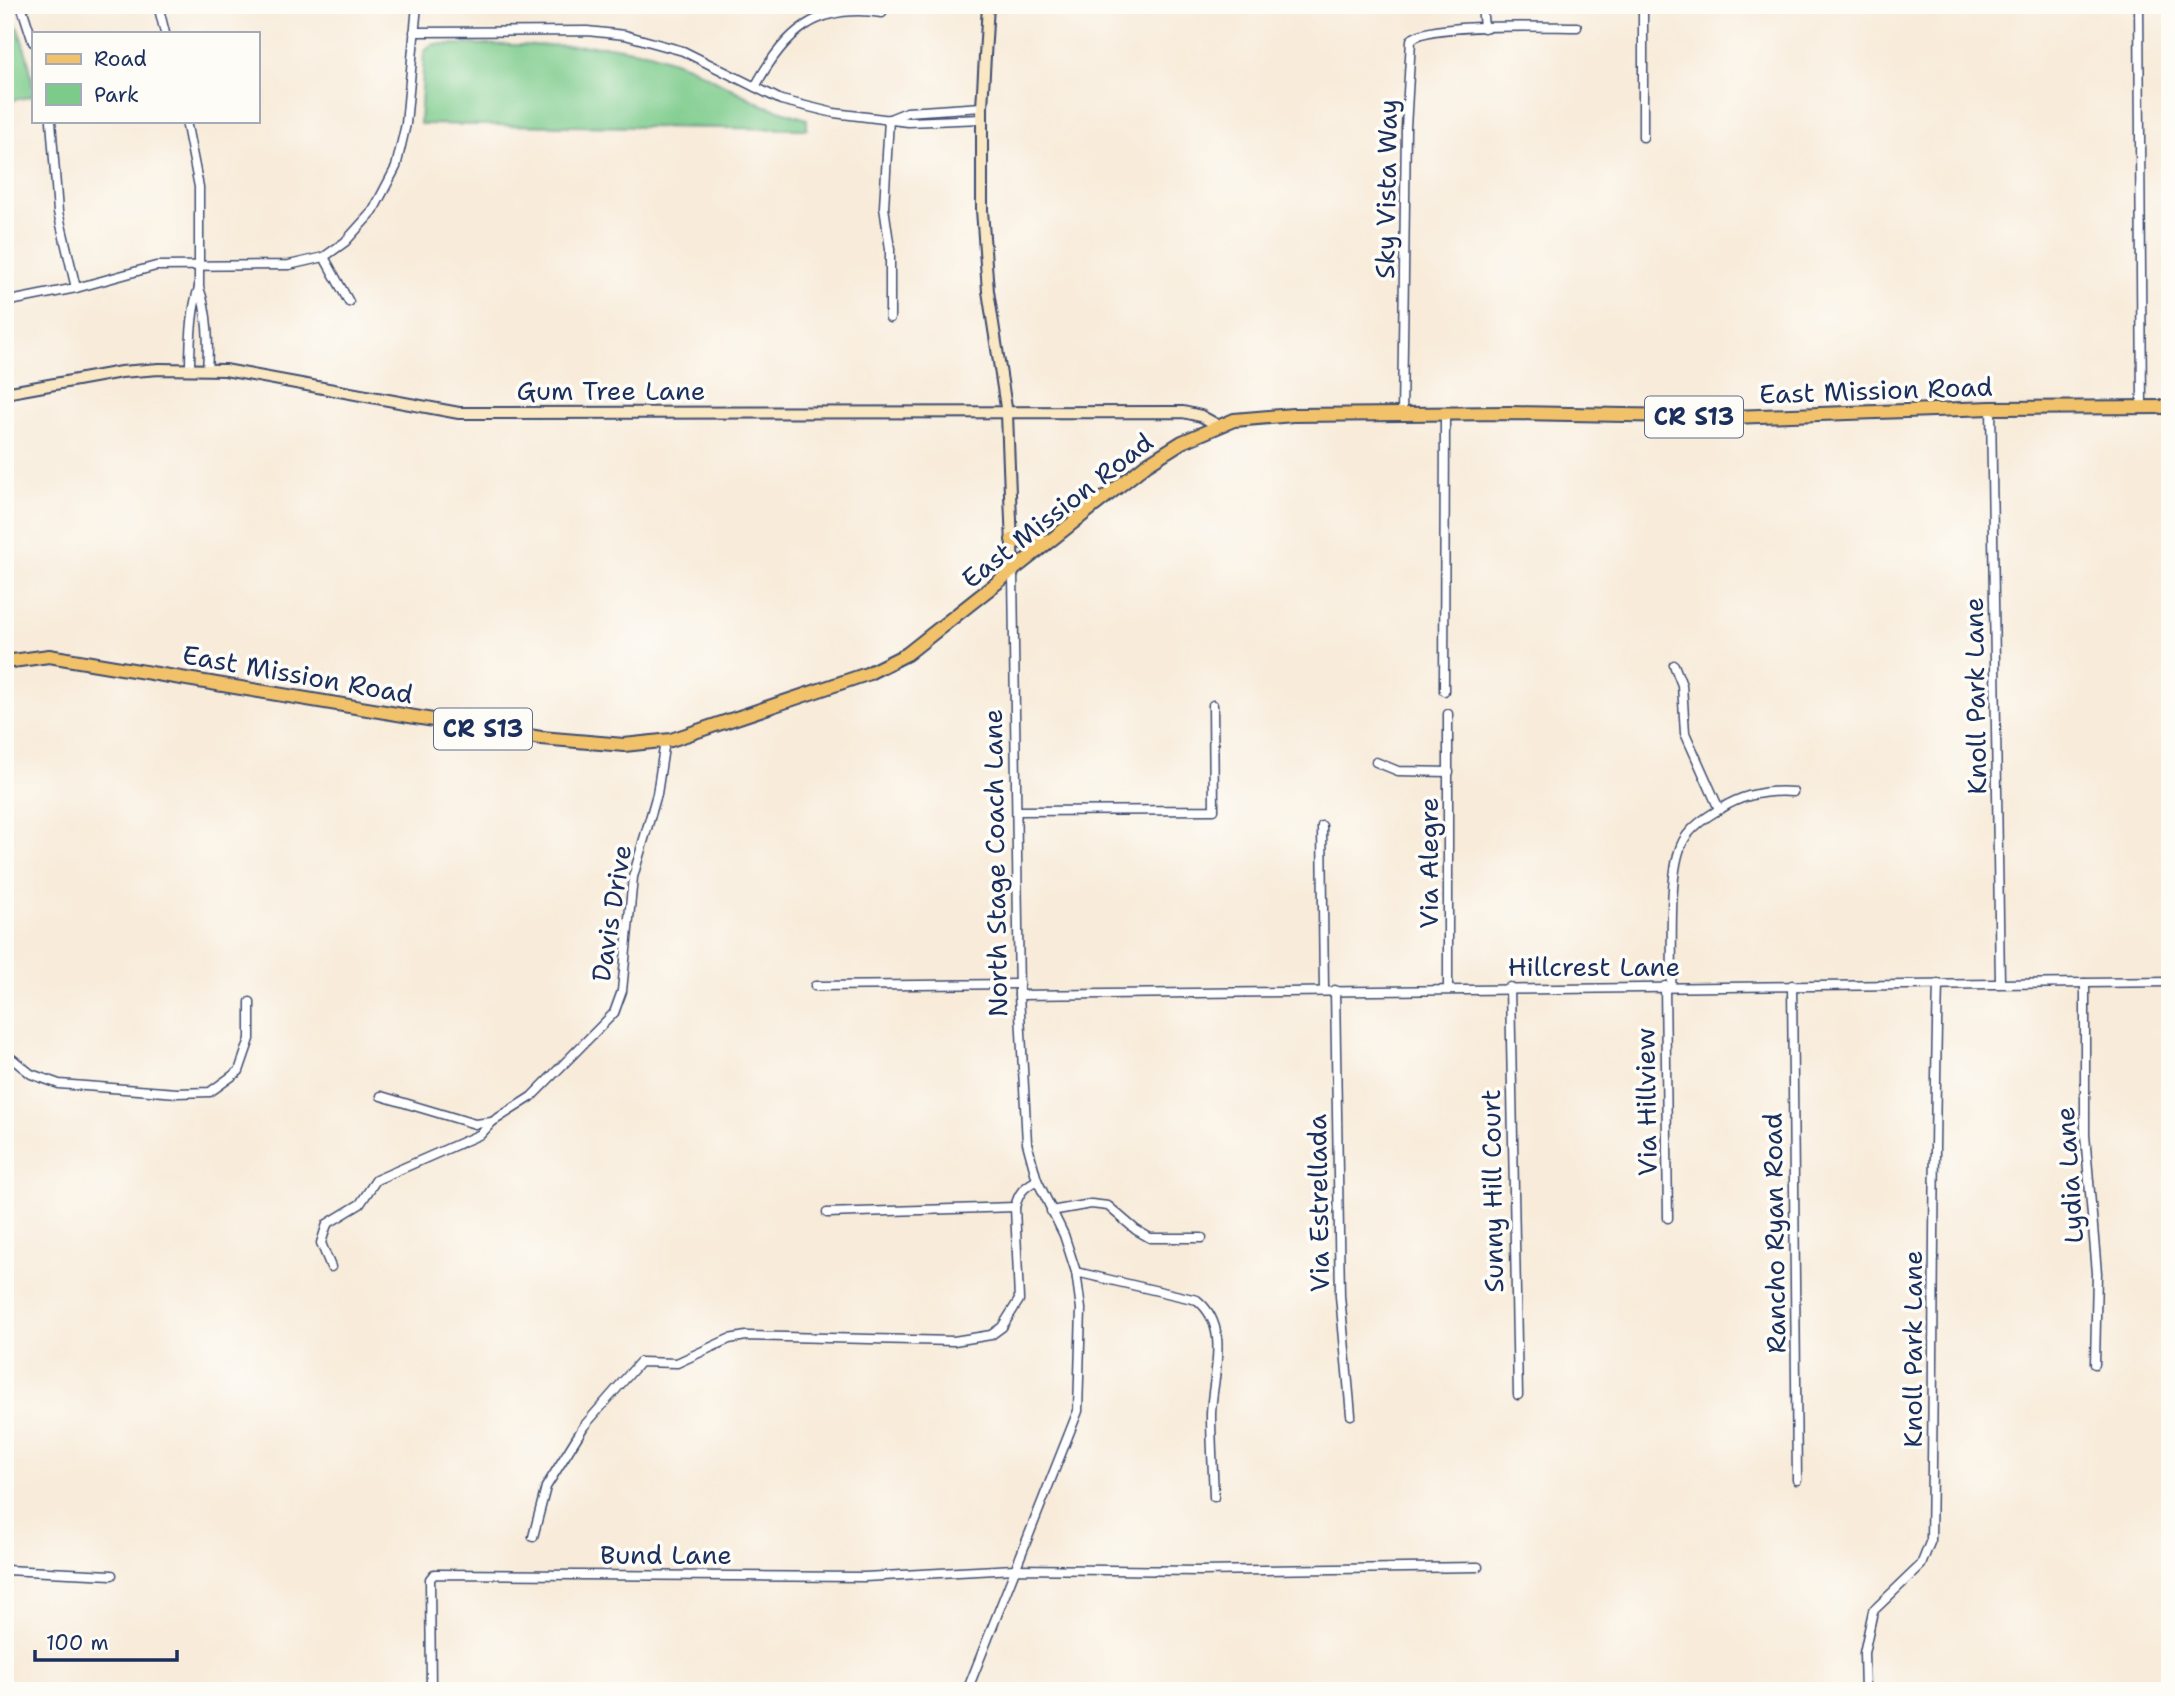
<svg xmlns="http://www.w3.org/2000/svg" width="2175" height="1696" font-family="'Shantell Sans',sans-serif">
	<rect width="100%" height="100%" fill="#fdfcf7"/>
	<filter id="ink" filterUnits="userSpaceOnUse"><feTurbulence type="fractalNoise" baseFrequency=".0143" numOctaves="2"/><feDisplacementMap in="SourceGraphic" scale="14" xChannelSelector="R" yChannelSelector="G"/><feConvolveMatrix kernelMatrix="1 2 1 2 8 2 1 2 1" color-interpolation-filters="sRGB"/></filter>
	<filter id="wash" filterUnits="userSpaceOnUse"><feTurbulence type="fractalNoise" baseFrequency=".00686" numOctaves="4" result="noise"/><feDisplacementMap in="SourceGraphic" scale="28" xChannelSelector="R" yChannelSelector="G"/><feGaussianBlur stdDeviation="1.57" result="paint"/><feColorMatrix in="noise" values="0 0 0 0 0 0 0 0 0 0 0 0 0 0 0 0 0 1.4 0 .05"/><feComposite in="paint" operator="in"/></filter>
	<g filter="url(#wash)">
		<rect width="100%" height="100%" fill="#f8ebd9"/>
		<g fill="#7ccb8b" stroke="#4c7d74" stroke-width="2">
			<path d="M5,5H9C20,35 33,64 33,96L5,102Z"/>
			<polygon points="433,44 609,46 650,53 688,66 763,105 807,119 807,129 420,124 424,52"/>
		</g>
	</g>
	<g filter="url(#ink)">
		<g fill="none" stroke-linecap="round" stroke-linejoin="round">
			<g stroke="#3c4b70" stroke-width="11">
				<g id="street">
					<polyline points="21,5 33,42"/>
					<polyline points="158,5 165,33"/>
					<polyline points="1482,5 1484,28"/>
					<polyline points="1643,5 1643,137"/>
					<polyline points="2139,5 2142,407"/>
					<polyline points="414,32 587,31 625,35 683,51 781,100 834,113 908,122 982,119"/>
					<path d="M755,87C785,31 817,3 882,13"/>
					<polyline points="892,118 907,112 982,107"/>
					<polyline points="889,119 884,207 890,249 890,318"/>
					<polyline points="51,121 58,212 76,288"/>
					<path d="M186,121L199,187V288C208,311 209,345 207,370"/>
					<polyline points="324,257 349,302"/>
					<polyline points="5,302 76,288 156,266 289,265 324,257 345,242 373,211 396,167 406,124 417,5"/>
					<path d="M190,369C190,347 191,308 199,288"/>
					<polyline points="1991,408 2000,983"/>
					<path d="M1402,416L1406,128L1411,40C1427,22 1548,27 1577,27"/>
					<polyline points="1674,665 1682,685 1685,733 1719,809"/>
					<polyline points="1444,691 1445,415"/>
					<polyline points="1376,762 1398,771 1449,772"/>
					<polyline points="1017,811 1214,810 1213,705"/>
					<polyline points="1322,826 1324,990"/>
					<polyline points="2085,983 2085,1135 2097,1273 2095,1364"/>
					<polyline points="1792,985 1797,1480"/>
					<polyline points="815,986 1019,984"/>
					<polyline points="1665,986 1668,1218"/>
					<path d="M1671,986C1674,950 1666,867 1685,838C1693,826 1709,815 1722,808C1744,794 1767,790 1793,792"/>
					<polyline points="1510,987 1518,1395"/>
					<polyline points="1448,988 1448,714"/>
					<polyline points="1335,990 1340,1296 1351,1415"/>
					<polyline points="1019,995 2170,982"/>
					<polyline points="5,1053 31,1074 59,1084 177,1093 210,1092 239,1071 250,1039 250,1002"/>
					<polyline points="381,1096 475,1124 492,1122 531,1097 614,1013 622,991 633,877 657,794 665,741"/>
					<polyline points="1051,1211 1091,1204 1108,1206 1136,1230 1150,1238 1202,1238"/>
					<polyline points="827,1213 1015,1207"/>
					<polyline points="331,1267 321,1243 327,1224 360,1204 376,1180 481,1134 492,1122"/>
					<path d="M1076,1272L1197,1300C1232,1328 1212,1376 1211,1414C1211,1441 1213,1469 1214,1497"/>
					<path d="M533,1537L546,1487L584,1426L640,1362L677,1363L729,1339L746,1336L954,1341L991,1335L1002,1327L1019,1300L1015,1207C1019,1192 1023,1188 1037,1180"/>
					<polyline points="5,1570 112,1575"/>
					<polyline points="431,1691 430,1579 434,1574 864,1577 1015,1569 1201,1571 1478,1567"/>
					<polyline points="967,1691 1078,1411 1081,1309 1076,1272 1064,1235 1037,1180 1027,1143 1019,995 1013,573"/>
					<path d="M1865,1691L1864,1653L1873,1611L1921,1565L1931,1540C1934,1355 1933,1170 1938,984"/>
				</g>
			</g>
			<g stroke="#3c4b70" stroke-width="14">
				<g id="secondary">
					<polyline points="988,5 982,107 982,210 988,291 1007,414 1013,573"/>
					<polyline points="5,393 121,372 159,369 225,370 459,413 1183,412 1201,416 1219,426"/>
				</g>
			</g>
			<g stroke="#3c4b70" stroke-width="16">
				<g id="primary">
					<polyline points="1012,540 1032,544 1049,541"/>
					<polyline points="5,662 49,656 541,738 624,745 671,740 867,674 907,654 1147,464 1182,442 1234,420 1293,415 1510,413 1732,417 1991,408 2170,407"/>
				</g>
			</g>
			<use href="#street" stroke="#fff" stroke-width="8"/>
			<use href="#secondary" stroke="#fae7c3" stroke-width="10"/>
			<use href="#primary" stroke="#f2c26a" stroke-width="12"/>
		</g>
	</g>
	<g text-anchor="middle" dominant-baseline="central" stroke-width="7" stroke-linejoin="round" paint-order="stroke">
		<g fill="#fdfcf7" stroke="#5f6c8c" stroke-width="2">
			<rect x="1645" y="396.5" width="98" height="41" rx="5"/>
			<rect x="434" y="708.5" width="98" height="41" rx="5"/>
		</g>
		<g font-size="24" font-weight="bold" fill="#1b2f5e">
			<text x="1694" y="417">CR S13</text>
			<text x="483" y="729">CR S13</text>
		</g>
		<g font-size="26" fill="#1b2f5e" stroke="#fdfcf7">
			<text transform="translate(1386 189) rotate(-89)">Sky Vista Way</text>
			<text x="611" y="390">Gum Tree Lane</text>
			<text transform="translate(1876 390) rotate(-2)">East Mission Road</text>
			<text transform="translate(1057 510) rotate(-38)">East Mission Road</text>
			<text transform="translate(298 674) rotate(10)">East Mission Road</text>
			<text transform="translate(1975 696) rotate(-91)">Knoll Park Lane</text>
			<text transform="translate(995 863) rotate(-91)">North Stage Coach Lane</text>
			<text transform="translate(1428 863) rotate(-90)">Via Alegre</text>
			<text transform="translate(611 913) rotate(-81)">Davis Drive</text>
			<text x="1594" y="966">Hillcrest Lane</text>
			<text transform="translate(1646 1102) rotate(-91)">Via Hillview</text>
			<text transform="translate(2069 1175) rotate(-94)">Lydia Lane</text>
			<text transform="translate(1492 1191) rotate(-91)">Sunny Hill Court</text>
			<text transform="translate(1318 1203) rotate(-91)">Via Estrellada</text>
			<text transform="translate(1774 1233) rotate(-91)">Rancho Ryan Road</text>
			<text transform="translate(1912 1349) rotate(-90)">Knoll Park Lane</text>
			<text x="666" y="1554">Bund Lane</text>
		</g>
	</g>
	<rect width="2175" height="1696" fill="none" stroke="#fdfcf7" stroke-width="28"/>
	<rect x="32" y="32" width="228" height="91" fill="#fdfcf7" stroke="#a3aaba" stroke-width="2"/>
	<rect x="46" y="54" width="35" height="10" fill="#f2c26a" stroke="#a3aaba" stroke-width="2"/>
	<text x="94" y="66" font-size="21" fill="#1b2f5e">Road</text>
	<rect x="46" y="84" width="35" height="21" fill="#7ccb8b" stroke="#a3aaba" stroke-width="2"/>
	<text x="94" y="102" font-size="21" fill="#1b2f5e">Park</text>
	<path d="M35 1650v10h142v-10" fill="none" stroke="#1b2f5e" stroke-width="3.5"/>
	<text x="46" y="1650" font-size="21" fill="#1b2f5e" stroke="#fdfcf7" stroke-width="5" paint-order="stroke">100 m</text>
</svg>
